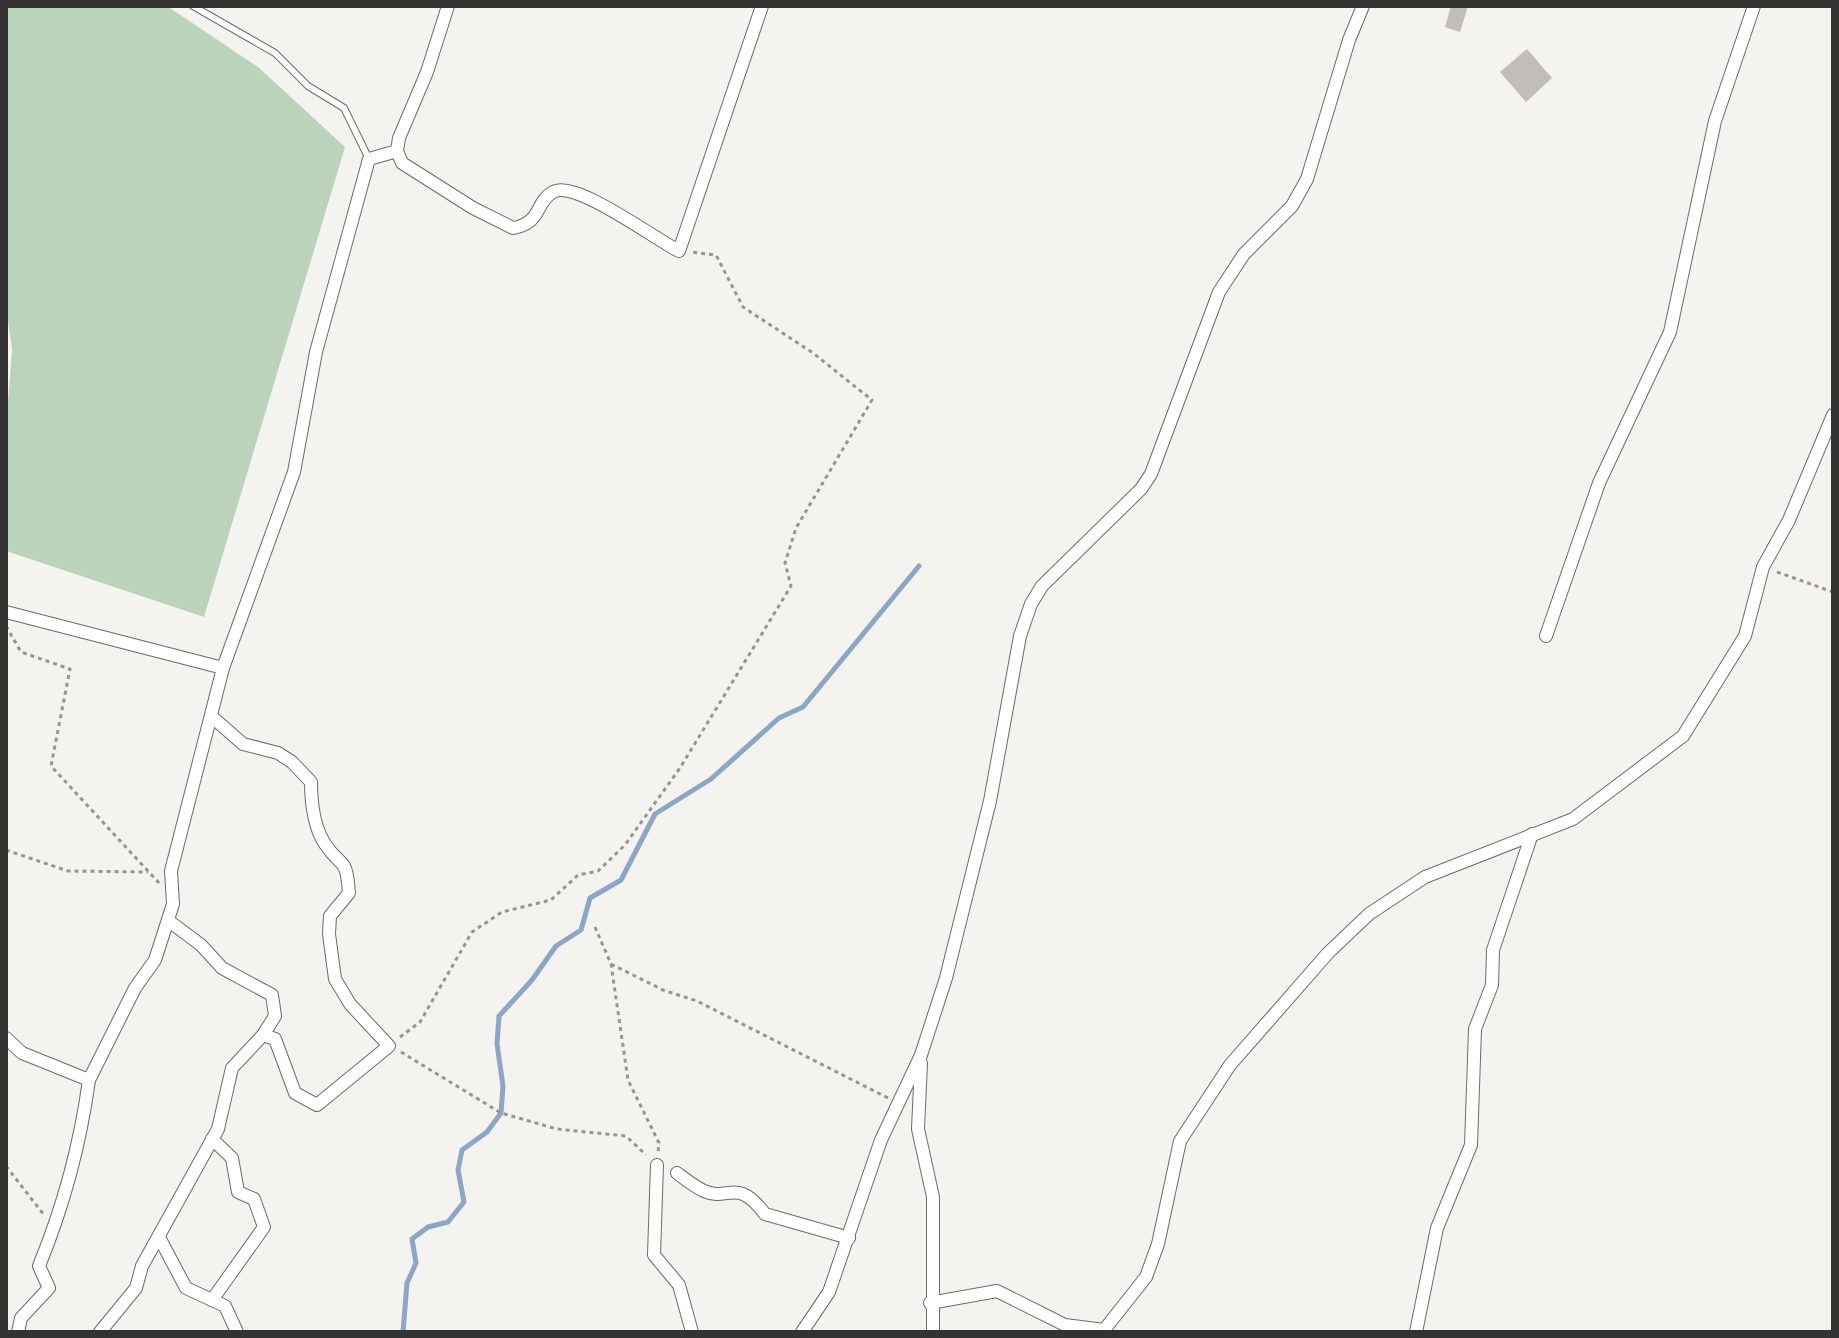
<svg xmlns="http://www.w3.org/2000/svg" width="1839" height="1338" font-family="'Crimson Pro',serif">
	<rect width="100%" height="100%" fill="#f5f3ef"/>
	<polygon fill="#bcd3bb" points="6,6 167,6 258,67 345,147 204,617 6,551 6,431 12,349 6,307"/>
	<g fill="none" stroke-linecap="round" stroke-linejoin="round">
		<polyline stroke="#8da5c7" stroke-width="5" points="403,1332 407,1283 416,1263 412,1239 428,1227 448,1222 464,1202 458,1170 462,1150 487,1132 501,1113 503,1086 497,1044 499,1016 532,980 556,946 581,930 590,898 621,880 655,814 711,779 779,718 803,707 919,566"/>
	</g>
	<g fill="#c0bdba">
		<polygon points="1451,6 1468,6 1460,32 1445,27"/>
		<polygon points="1527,49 1552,78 1526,102 1500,72"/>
	</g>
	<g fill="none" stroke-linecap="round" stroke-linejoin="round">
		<g stroke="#6d6b68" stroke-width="8">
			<polyline id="service" points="193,6 275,53 308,86 344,108 369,159"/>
		</g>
		<g stroke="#6d6b68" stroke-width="14">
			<g id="minor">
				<path d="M448,6L427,72L399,138L397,151L402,163L473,208L513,228C542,223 535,202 553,192C575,179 656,240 679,251L762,6"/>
				<polyline points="6,612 223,668 171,871 173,904 155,960 135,988 89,1080"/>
				<polyline points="1546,636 1599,483 1670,332 1715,121 1754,6"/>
				<polyline points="223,668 294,472 316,352 369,159 397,151"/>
				<path d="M169,921L201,945L222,968L272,995L275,1016L263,1035L275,1039L295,1093L317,1105L389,1046L350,1004L335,979L329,934L330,916L349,893C346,854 342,870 325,844C314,827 311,801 311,782L292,762L278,753L243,744L211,716"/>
				<path d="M6,1038L22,1053L89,1080C80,1146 64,1205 39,1266L49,1288L21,1318L18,1332"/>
				<polyline points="921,1063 918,1129 933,1197 933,1332"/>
				<polyline points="212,1139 232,1158 238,1192 254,1199 264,1227 212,1300"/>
				<polyline points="657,1165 654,1255 679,1285 692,1332"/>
				<path d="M677,1173C685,1179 695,1187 704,1191C729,1202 736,1176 765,1214L849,1238"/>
				<polyline points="160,1239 186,1288 225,1306 237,1332"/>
				<polyline points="930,1303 997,1291 1065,1325 1104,1330 1146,1277 1158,1244 1180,1141 1230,1065 1328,953 1369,914 1425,877 1573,819 1683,736 1745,636 1763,567 1789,520 1833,415"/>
				<polyline points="100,1332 136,1288 142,1266 218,1129 232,1068 263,1035"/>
				<polyline points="802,1332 829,1292 881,1140 921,1055 946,978 990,801 1020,636 1031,604 1042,586 1141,489 1151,474 1219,292 1244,254 1292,206 1307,179 1349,40 1363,6"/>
				<polyline points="1416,1332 1437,1228 1471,1145 1475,1029 1492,985 1493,950 1532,834"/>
			</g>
		</g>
		<g stroke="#979593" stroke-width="3" stroke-dasharray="4 4" stroke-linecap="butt">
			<polyline points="1777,572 1833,592"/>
			<polyline points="6,626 21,652 70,669 51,766 159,883"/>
			<polyline points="6,850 68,871 148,872"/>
			<polyline points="595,927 611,964 628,1080 659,1143 658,1153"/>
			<polyline points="611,964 663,990 697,1001 888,1098"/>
			<polyline points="400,1037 420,1022 472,932 502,912 551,900 578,875 598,871 625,845 680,768 791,586 785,563 796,528 872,400 813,353 743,307 716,255 691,252"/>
			<polyline points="401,1052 501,1113 557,1129 626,1136 646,1155"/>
			<polyline points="6,1166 44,1215"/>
		</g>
		<use href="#service" stroke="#fff" stroke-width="6"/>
		<use href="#minor" stroke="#fff" stroke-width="12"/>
	</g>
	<rect width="1839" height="1338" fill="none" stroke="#343332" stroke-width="16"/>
</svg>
